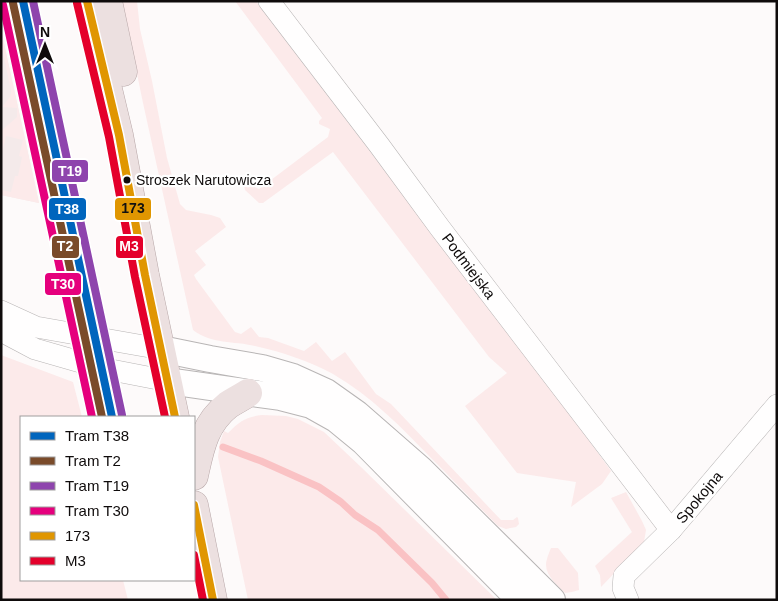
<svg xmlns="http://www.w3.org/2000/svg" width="778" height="601" font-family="Helvetica,sans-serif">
	<rect width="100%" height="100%" fill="#fdfafa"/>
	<polygon fill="#f4eaea" points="1,30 39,203 1,195"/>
	<g fill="#fceaea">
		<path d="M122,1H137L140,29L152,81L167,158L180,204L186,210L211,215L220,218L226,227L195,251L206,265L194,275L196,279L235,332L241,334L251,327L259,337L268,338L304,351L316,342L332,361L345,352L376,394L391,404L501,520H513L517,517L518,518L519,524L516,527L506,529L498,526C476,504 454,481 431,458C401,427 371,396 333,374C309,361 282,352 255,346C234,341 211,344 193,330L143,103Z"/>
		<polygon points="235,1 256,1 575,421 611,471 602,484 571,507 576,482 517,473 465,406 507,373 489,357 333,152 263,203 259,203 245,190 244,186 246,183 259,189 328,137 330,129 319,124 319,121 322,118"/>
		<polygon points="1,30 39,203 1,195 1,190 11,192 15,176 18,176 22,157 19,156 23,140 6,136 2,153 1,152 1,131 17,117 17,108 2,107 10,97 11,91 1,43"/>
		<polygon points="1,355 73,382 82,417 21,417 21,580 123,580 128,600 1,600"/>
		<path d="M262,415L286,416L298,419L324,432L361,467L497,600H248L218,457L220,442L224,431L228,433C240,421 245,417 262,415Z"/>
		<polygon points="626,492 642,521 646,530 644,542 601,587 600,575 595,566 632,532 611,498"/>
		<path d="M551,548H558L578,573L579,590L572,592L565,593C558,586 546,576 546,565C546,560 549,553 551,548Z"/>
	</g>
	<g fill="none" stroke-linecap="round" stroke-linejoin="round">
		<polyline stroke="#fac2c4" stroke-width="7" points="223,447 261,461 319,487 341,502 355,515 378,530 432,583 446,600"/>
		<g stroke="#b8b5b5" stroke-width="22">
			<g id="minor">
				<polyline points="269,1 379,145 440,228 671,530"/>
				<polyline points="1,311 36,327 161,349"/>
				<polyline points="1,331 35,349 101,368 168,381"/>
				<polyline points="628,600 623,588 624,576 671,530 777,405"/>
			</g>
		</g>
		<g stroke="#b8b5b5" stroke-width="28">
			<g id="tertiary">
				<polyline points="161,349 210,359 262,368 293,377 326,392 357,414 420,469 552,600"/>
				<polyline points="168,381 280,397 311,405 336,419 364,442 520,600"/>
			</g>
		</g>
		<g stroke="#b7a6a7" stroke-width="29">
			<g id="trunk">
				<polyline points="87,1 119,135 145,275 175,417"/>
				<polyline points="108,1 123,72"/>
				<path d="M194,476C200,449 204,424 228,405C234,401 242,397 248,393"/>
				<polyline points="194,505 213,600"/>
			</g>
		</g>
		<use href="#minor" stroke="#fffefe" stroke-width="21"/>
		<use href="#tertiary" stroke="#fffefe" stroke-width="26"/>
		<use href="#trunk" stroke="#ece0e0" stroke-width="28"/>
		<g stroke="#fff" stroke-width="11">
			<g id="bus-1">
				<polyline points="87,1 119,135 145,275 175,417"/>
				<polyline points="194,505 213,600"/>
			</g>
		</g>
		<g stroke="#fff" stroke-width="11">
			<g id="bus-2">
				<polyline points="77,3 109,137 135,277 165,417"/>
				<polyline points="194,555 203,600"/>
			</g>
		</g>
		<use href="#bus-1" stroke="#e09601" stroke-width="8"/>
		<use href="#bus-2" stroke="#e4002b" stroke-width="8"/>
		<g stroke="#fff" stroke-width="11">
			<polyline id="tram-1" points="23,1 112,417"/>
		</g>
		<g stroke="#fff" stroke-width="11">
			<polyline id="tram-2" points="13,3 102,417"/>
		</g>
		<g stroke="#fff" stroke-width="11">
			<polyline id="tram-3" points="33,1 122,415"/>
		</g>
		<g stroke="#fff" stroke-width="11">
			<polyline id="tram-4" points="3,5 92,417"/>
		</g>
		<use href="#tram-1" stroke="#0065bd" stroke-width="8"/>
		<use href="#tram-2" stroke="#7a4b2a" stroke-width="8"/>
		<use href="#tram-3" stroke="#8e44ad" stroke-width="8"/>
		<use href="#tram-4" stroke="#e5007d" stroke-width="8"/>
	</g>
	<circle fill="#0f0b0b" stroke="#fff" stroke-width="2" cx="127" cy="180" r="4.5"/>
	<g text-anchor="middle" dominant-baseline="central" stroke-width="4.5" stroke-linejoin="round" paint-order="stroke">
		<g font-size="14" fill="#0f0b0b" stroke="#fff" text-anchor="start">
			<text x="136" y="180">Stroszek Narutowicza</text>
		</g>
		<g font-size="15" fill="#0f0b0b" stroke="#fff">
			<text transform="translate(469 266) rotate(53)">Podmiejska</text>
			<text transform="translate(699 497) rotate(-50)">Spokojna</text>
		</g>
	</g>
	<g stroke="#fff" stroke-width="2">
		<rect x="51" y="159" width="38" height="24" rx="5" fill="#8e44ad"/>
		<rect x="114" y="197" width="38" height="24" rx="5" fill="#e09601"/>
		<rect x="48" y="197" width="39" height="24" rx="5" fill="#0065bd"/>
		<rect x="115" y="235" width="29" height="24" rx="5" fill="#e4002b"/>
		<rect x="51" y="235" width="29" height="24" rx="5" fill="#7a4b2a"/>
		<rect x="44" y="272" width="38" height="24" rx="5" fill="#e5007d"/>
	</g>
	<g font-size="14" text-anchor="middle" font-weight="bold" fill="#fff">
		<text x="70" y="176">T19</text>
		<text x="67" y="214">T38</text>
		<text x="129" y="251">M3</text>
		<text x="65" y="251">T2</text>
		<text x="63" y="289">T30</text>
	</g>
	<g font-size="14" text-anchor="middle" font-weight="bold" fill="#111">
		<text x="133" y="213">173</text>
	</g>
	<rect width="778" height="601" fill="none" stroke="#0f0b0b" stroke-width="5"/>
	<rect x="20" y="416" width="175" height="165" fill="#ffffff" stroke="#9f9d9d"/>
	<rect x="30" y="432" width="25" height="8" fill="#0065bd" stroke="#9f9d9d"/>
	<text x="65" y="441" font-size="15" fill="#0f0b0b">Tram T38</text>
	<rect x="30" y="457" width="25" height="8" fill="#7a4b2a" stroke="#9f9d9d"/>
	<text x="65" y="466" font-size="15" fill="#0f0b0b">Tram T2</text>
	<rect x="30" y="482" width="25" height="8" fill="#8e44ad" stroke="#9f9d9d"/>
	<text x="65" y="491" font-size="15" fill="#0f0b0b">Tram T19</text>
	<rect x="30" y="507" width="25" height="8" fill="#e5007d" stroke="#9f9d9d"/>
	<text x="65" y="516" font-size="15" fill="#0f0b0b">Tram T30</text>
	<rect x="30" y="532" width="25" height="8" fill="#e09601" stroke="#9f9d9d"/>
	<text x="65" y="541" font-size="15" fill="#0f0b0b">173</text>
	<rect x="30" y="557" width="25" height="8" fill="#e4002b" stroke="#9f9d9d"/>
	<text x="65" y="566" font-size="15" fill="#0f0b0b">M3</text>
	<g transform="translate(45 45)" stroke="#ffffff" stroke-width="4" paint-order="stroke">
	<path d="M0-4L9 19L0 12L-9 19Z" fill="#0f0b0b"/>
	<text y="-8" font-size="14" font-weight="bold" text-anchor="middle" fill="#0f0b0b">N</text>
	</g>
</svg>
